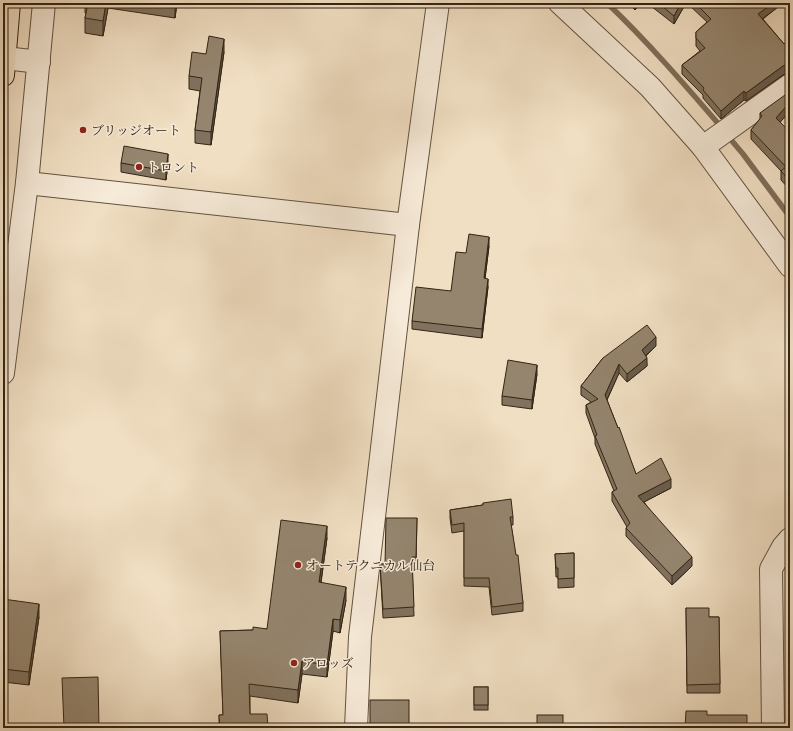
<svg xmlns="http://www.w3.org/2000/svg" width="793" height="731" font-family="'EB Garamond','Noto Serif JP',serif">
	<rect width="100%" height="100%" fill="#f1dfc3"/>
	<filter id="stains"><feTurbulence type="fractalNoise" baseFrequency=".005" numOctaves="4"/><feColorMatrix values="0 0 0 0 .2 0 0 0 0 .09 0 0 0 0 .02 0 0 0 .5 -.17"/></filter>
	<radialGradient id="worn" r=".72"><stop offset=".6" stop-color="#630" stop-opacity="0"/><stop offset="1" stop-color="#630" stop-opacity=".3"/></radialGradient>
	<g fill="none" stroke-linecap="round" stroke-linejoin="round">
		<g stroke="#7e6e59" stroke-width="5.5">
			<path d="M607,3C648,42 685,85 722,128"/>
			<polyline points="727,135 743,154 790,217"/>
		</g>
		<g stroke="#62533f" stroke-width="24">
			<g id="minor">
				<polyline points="560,3 650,87 703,147 790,266"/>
				<polyline points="5,58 39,62"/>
				<polyline points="703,147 790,85"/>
				<polyline points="27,183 408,225"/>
				<polyline points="3,373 27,183 44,3"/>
				<polyline points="356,728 360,637 408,225 438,3"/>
				<polyline points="773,728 771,569 783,547 790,539"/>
			</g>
		</g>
		<g stroke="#322413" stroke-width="24">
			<polyline id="highway" points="3,75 9,3"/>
		</g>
		<use href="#minor" stroke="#f6ead8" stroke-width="22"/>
		<use href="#highway" stroke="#f1dfc3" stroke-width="22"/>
	</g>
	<g fill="#80725f" stroke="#322413">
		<polygon points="85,3 177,3 175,18 108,8 103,36 85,33 85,18 86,13 85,13"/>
		<polygon points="628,3 640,3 635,10"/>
		<polygon points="647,3 686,3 674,24"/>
		<polygon points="687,3 778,3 778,7 763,19 784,44 790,48 790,73 788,73 783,75 746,101 744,100 721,119 703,98 703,95 682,74 682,65 700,51 696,46 696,32 707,22"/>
		<polygon points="224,52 211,145 195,143 195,130 200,91 189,89 189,76 206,54"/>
		<polygon points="790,101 790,111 780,122 790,132 790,190 781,180 781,171 751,139 751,130 760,119 760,113"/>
		<polygon points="121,163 168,163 166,180 121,172"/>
		<polygon points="489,246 485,278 488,287 482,338 412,329 412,321 451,291 466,253"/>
		<polygon points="656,346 646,356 647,366 627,382 619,373 607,400 636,474 671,488 644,502 692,566 672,585 626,536 626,528 627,527 612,501 612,492 614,491 595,444 595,438 586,413 586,405 591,402 581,395 581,386 603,358"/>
		<polygon points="537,374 532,409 502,405 502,396"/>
		<polygon points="483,503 513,517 513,525 511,525 523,603 523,611 492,615 489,587 464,586 464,531 452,533 450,518 450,510 483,505"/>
		<polygon points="417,518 416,566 412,566 414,616 383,618 380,564 385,564"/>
		<polygon points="327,538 321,583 346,600 340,633 333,631 327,677 302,674 298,703 250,696 250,714 268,728 219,728 219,715 223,715 220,631 253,630 267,629"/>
		<polygon points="574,553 574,587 558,588 558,577 556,577 555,554"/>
		<polygon points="3,599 39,617 29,685 3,682"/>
		<polygon points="686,608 709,617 719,617 720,693 687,693"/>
		<rect x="474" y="687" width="14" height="23"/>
	</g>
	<g fill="#685d4e" stroke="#322413">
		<polygon points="106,3 108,3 108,8 103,36 103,21"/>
		<polygon points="175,3 177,3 175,18"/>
		<polygon points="635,3 640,3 635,10"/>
		<polygon points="681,3 686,3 674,24 674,16"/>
		<polygon points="773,3 778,3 778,7 758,22 758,14"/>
		<polygon points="224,39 224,52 211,145 211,132"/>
		<polygon points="788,64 788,73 783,75 746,101 746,93 783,66"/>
		<polygon points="744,91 744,100 721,119 721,111"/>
		<polygon points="790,102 790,111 776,127 776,118"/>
		<polygon points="168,154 168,163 166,180 166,171"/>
		<polygon points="489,237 489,246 484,287 484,278"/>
		<polygon points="488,279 488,287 482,338 482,329"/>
		<polygon points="656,337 656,346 642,359 642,350"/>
		<polygon points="647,358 647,366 627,382 627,374"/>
		<polygon points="619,364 619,373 605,404 605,395"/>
		<polygon points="537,365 537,374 532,409 532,400"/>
		<polygon points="671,479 671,488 638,505 638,496"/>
		<polygon points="327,526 327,538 319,595 319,582"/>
		<polygon points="692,557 692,566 672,585 672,576"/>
		<polygon points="346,587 346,600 340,633 340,620"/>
		<polygon points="39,604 39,617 29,685 29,672"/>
		<polygon points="333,619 333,631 327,677 327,665"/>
		<polygon points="302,661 302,674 298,703 298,690"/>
	</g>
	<g fill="#95856f" stroke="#322413">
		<polygon points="88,3 106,3 103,21 85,18"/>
		<polygon points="658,3 681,3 674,16"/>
		<polygon points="695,3 773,3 758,14 784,44 786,42 790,48 790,64 788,64 783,66 746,93 744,91 721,111 703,90 704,88 682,65 705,48 696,38 696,32 711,19"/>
		<polygon points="209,36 224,39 211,132 195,130 202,78 189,76 192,52 206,54"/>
		<polygon points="785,95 790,102 776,118 790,132 790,181 781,171 786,167 751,130 762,116 760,113"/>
		<polygon points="124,146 168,154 166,171 121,163"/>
		<polygon points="469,234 489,237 484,278 488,279 482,329 412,321 416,287 451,291 456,252 466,253"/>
		<polygon points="647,325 656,337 642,350 647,358 627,374 619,364 605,395 618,428 619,427 636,474 661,458 671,479 638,496 692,557 672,576 626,528 630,523 612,492 617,489 595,436 597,435 586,405 598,399 581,386 603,358"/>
		<polygon points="508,360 537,365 532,400 502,396"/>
		<polygon points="511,499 513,517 510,517 516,555 518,555 523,603 492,607 489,578 464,578 464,523 452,525 450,510 483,505 483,503"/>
		<polygon points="386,518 417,518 416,557 412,557 414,607 383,609 380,564 385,564"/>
		<polygon points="281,520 327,526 319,582 346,587 340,620 333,619 327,665 302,661 298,690 249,684 250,714 267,714 268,728 220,728 219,715 223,715 220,631 253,630 253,627 267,629"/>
		<polygon points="574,553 574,578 558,579 558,568 556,568 555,554"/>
		<polygon points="3,599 39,604 29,672 3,669"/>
		<polygon points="686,608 709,608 709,617 719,617 720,684 687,685"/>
		<polygon points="98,677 99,728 64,728 62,678"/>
		<rect x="474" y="687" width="14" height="18"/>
		<rect x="370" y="700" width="39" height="28"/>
		<polygon points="686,711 707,711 707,715 747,715 747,728 685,728"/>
		<rect x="537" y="715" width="26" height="13"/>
	</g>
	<g fill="#8f2418" stroke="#f6ead8" stroke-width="1.5">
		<circle cx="83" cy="130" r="4"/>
		<circle cx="139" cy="167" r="4"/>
		<circle cx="298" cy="565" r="4"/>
		<circle cx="294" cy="663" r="4"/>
	</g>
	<g text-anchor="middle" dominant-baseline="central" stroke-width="3" stroke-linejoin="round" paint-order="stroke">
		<g font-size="13" fill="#322413" stroke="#f6ead8" text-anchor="start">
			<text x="91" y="130">ブリッジオート</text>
			<text x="147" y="167">トロント</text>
			<text x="306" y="565">オートテクニカル仙台</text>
			<text x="302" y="663">アロッズ</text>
		</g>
	</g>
	<rect width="793" height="731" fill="none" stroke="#f1dfc3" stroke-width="16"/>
	<rect x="4" y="4" width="785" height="723" fill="none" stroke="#322413" stroke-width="2"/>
	<rect x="8" y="8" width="777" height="715" fill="none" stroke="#322413"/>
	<rect width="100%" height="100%" filter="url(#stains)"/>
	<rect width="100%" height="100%" fill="url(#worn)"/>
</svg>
